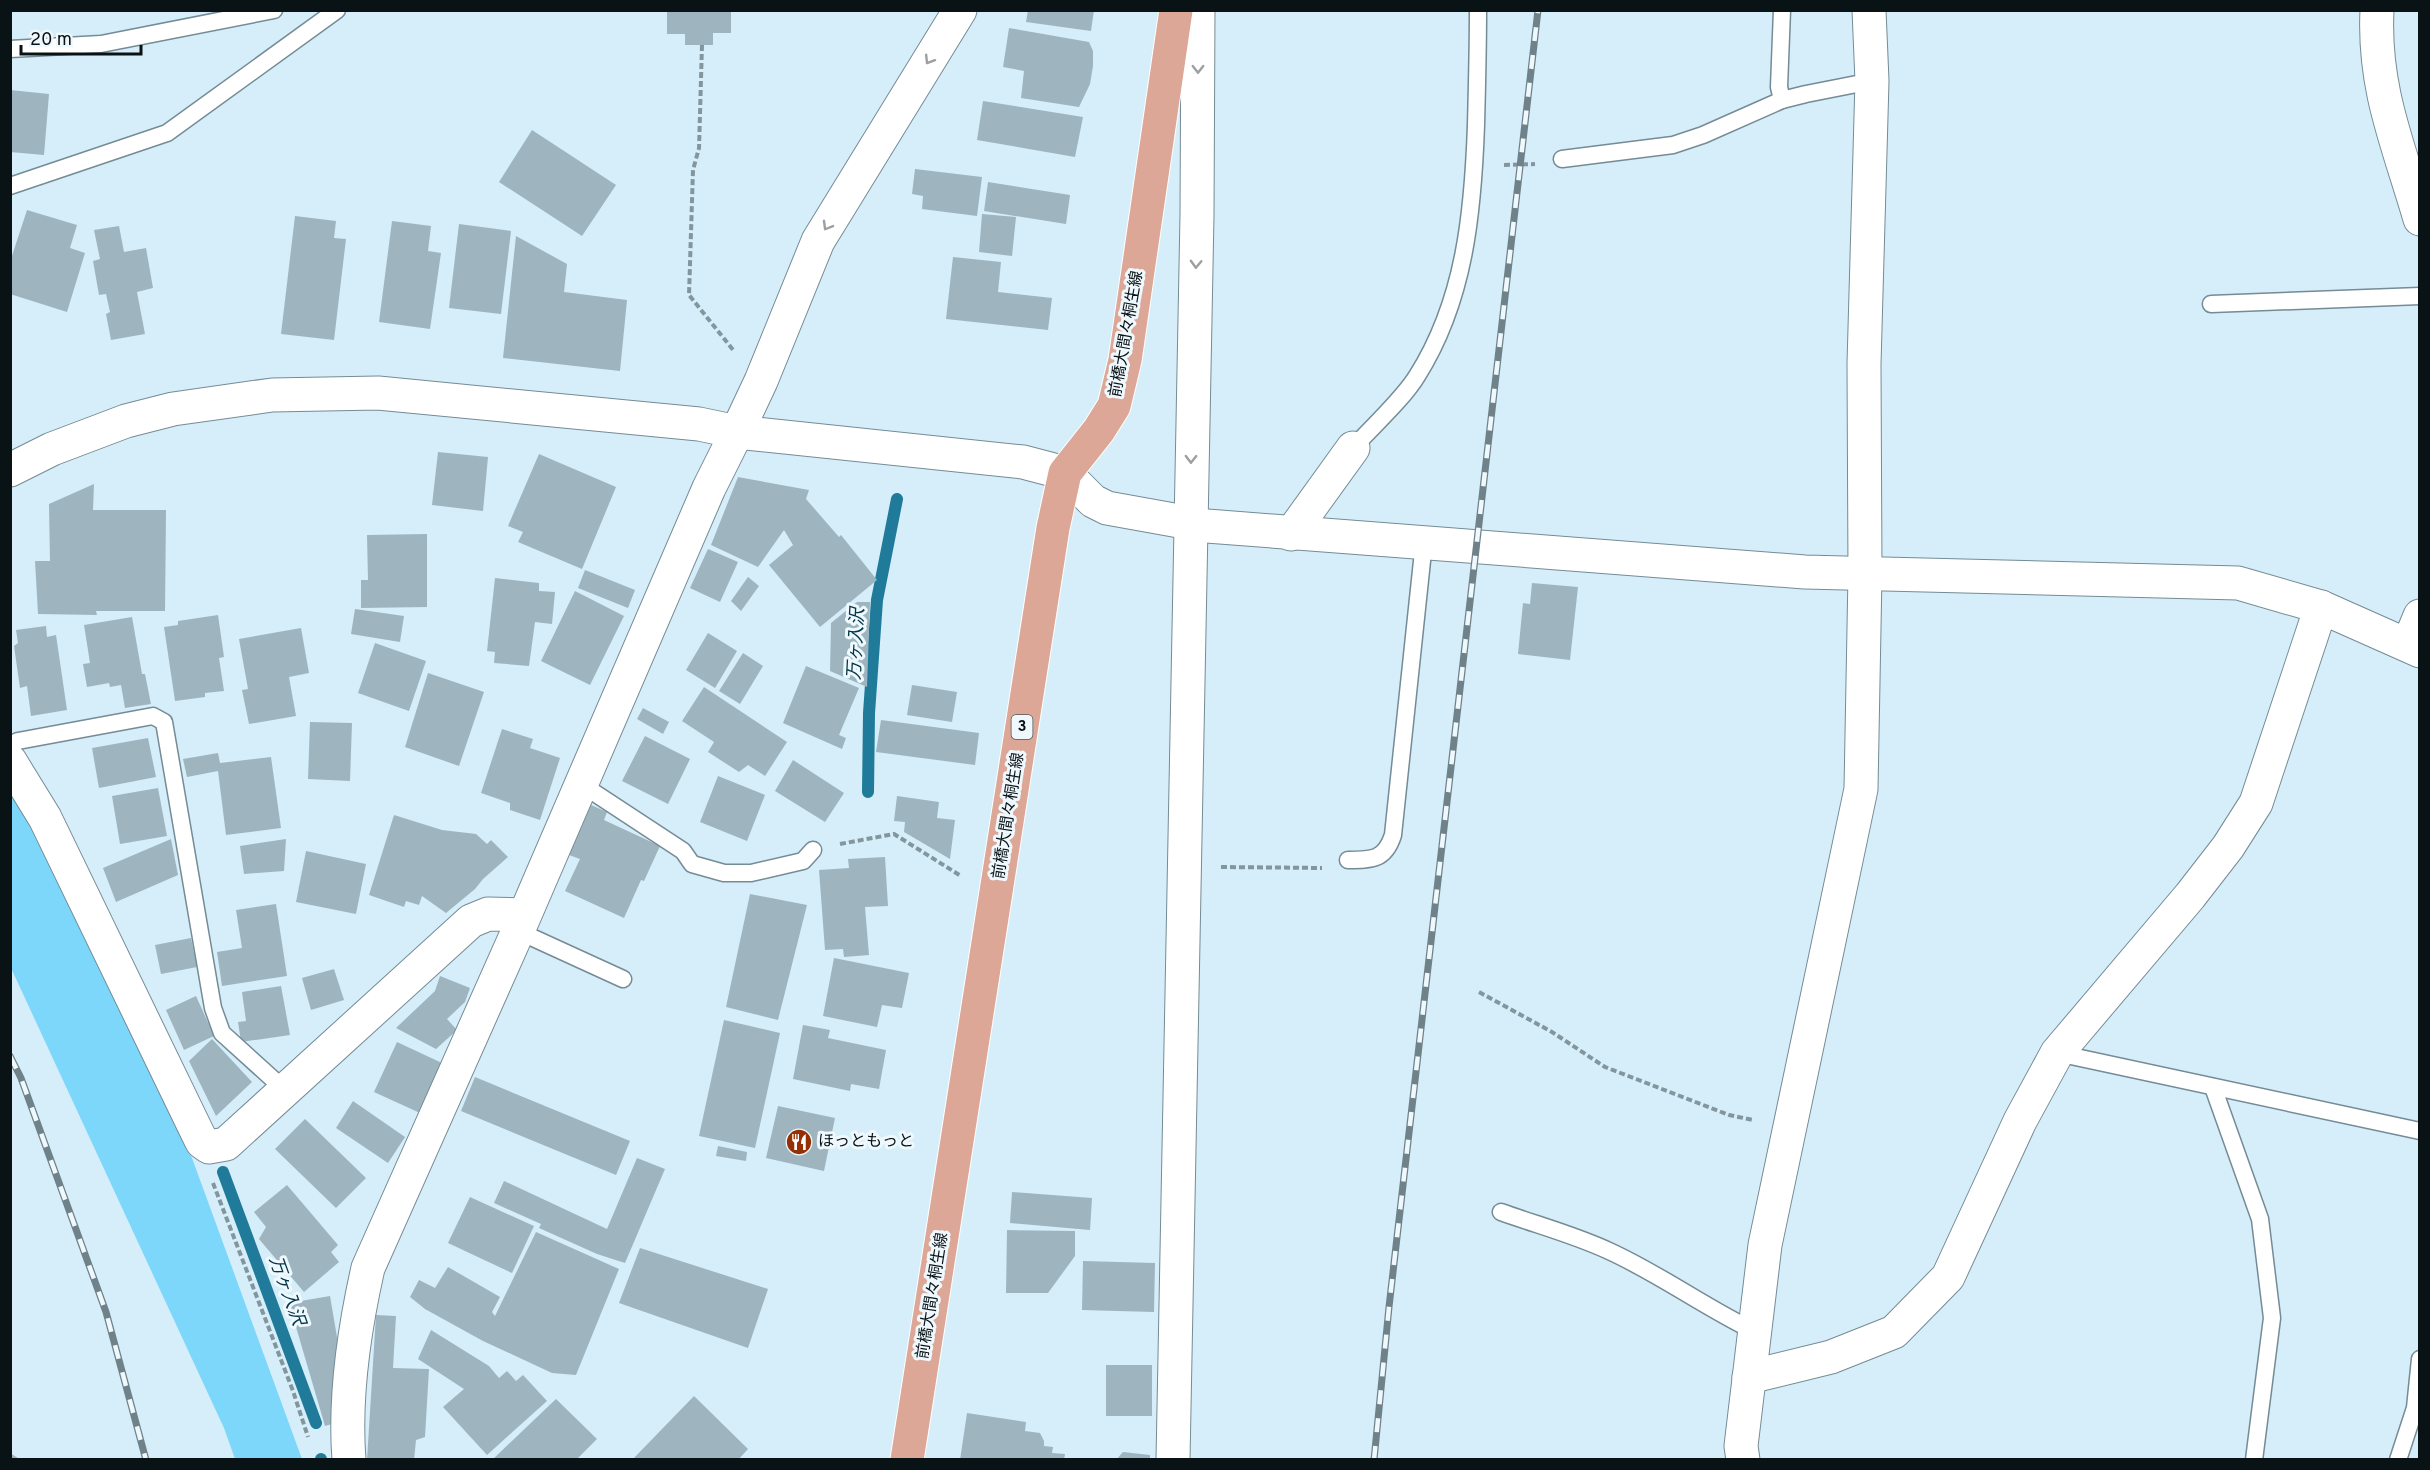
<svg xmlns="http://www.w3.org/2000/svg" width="2430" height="1470" font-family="Overpass,'Noto Sans JP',sans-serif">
	<rect width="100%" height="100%" fill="#d5eef9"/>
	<polygon fill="#7cd7fb" points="10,787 42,842 192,1158 302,1459 235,1459 224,1428 11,968"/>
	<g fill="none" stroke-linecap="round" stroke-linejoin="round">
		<g stroke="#1f7b99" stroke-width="12">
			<polyline points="868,792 869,713 877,600 897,499"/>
			<polyline points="223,1172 316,1423"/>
			<polyline points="321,1459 321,1460"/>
		</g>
	</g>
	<g fill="#9eb5c0">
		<polygon points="667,10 731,10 731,33 713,33 713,45 685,45 685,34 667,34"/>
		<polygon points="1028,10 1094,10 1091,31 1026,22"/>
		<polygon points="1009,28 1089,42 1093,51 1093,66 1090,84 1079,107 1021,98 1024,71 1003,67"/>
		<polygon points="10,90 49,94 44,155 10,152"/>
		<polygon points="983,101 1083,117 1075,157 977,140"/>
		<polygon points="532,130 616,185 582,236 499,182"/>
		<polygon points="915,169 982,177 977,216 922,209 923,196 912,194"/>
		<polygon points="988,182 1070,195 1066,224 984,211"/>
		<polygon points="27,210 77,225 70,248 85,253 67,312 10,294 10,262"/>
		<polygon points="982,214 1016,217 1012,256 979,252"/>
		<polygon points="295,216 336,221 334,238 346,239 334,340 281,334"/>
		<polygon points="392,221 431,226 428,251 441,253 430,329 379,322"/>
		<polygon points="459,224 511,231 501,314 449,308"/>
		<polygon points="119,226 124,252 146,248 153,288 137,292 145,334 111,340 106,314 110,312 106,294 99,295 93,261 100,259 94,230"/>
		<polygon points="516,236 567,264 564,292 627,300 620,371 503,358"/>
		<polygon points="953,257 1001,262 998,292 1052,298 1048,330 946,319"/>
		<polygon points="438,452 488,457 483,511 432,505"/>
		<polygon points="539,454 616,487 582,569 518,542 523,532 508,526"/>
		<polygon points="738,477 809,490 806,499 839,537 841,535 877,580 820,627 769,565 793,545 784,530 758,567 711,545"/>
		<polygon points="94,484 93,510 166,510 165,611 96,611 97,615 38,614 35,561 50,561 49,504"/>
		<polygon points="427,534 427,607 361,608 361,580 368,580 367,535"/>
		<polygon points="708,549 738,562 720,602 690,588"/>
		<polygon points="585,570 635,590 628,608 578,588"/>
		<polygon points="748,577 759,586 741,611 731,601"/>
		<polygon points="495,578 539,583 539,591 555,592 552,624 535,622 529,666 494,663 495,652 487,651"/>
		<polygon points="1532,583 1578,587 1570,660 1518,654 1523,603 1530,604"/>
		<polygon points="575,591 624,616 590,685 541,661"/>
		<polygon points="857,602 870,602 867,687 830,671 831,623"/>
		<polygon points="355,609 404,616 400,642 351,634"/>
		<polygon points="218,615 224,657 219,658 224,691 205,693 205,697 175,701 164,627 178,625 178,621"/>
		<polygon points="132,617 142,674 145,674 151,704 125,708 121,685 110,687 109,683 87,687 83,664 90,663 84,625"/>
		<polygon points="46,626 47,637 56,635 67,710 31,716 27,686 20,688 14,646 18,643 16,630"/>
		<polygon points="301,628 309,673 289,677 296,716 249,724 242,690 248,689 239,639"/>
		<polygon points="708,633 737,651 715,688 686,670"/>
		<polygon points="375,643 426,661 409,711 358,693"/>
		<polygon points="743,653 763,666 740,704 719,691"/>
		<polygon points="806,666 859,688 839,735 846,738 842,749 783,723"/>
		<polygon points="428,673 484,692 459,766 405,747"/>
		<polygon points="912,685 957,692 952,722 907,715"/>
		<polygon points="704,687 787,742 765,776 748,765 739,772 708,752 714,742 682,721"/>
		<polygon points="643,708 669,722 663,734 637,719"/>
		<polygon points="881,720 979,733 975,765 876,752"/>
		<polygon points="310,722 352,723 350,781 308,779"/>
		<polygon points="502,729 533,739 530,748 560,758 540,820 510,810 510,803 481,793"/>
		<polygon points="645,736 690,759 668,804 622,781"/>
		<polygon points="148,738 156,777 99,788 92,748"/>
		<polygon points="218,753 220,763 271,757 281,828 226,835 218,771 187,777 183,759"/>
		<polygon points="793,760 844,793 825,822 775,791"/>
		<polygon points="718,776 765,795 747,841 700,822"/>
		<polygon points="158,788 167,836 120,844 112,796"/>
		<polygon points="897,796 939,802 937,818 955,820 950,859 904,832 905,822 894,821"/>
		<polygon points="591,805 607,812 604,820 660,846 644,881 641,880 624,918 565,891 580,859 569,855"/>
		<polygon points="394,815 442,830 476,834 487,844 491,840 508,857 483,879 475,889 446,913 422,896 419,905 406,901 404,907 369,895"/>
		<polygon points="171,839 178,875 116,902 103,868"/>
		<polygon points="286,839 284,871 244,874 240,846"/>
		<polygon points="306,851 366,864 356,914 296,902"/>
		<polygon points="885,857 888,906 865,907 869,955 844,957 843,949 825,950 819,870 849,868 848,859"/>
		<polygon points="750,894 807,905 778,1020 726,1007"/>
		<polygon points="276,904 287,976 222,986 217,952 242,948 236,910"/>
		<polygon points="191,938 197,967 161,974 155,945"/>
		<polygon points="834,958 909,973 902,1008 882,1005 877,1027 823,1016"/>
		<polygon points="334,969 344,1000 311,1010 302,978"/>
		<polygon points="440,976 470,988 465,1002 447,1019 457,1030 436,1049 396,1028 435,991"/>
		<polygon points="281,986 290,1035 241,1042 238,1022 246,1021 242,992"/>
		<polygon points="196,996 214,1036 184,1050 166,1010"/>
		<polygon points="724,1020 780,1033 755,1148 699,1136"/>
		<polygon points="803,1025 830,1030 828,1038 886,1050 879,1089 851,1084 850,1091 793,1079"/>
		<polygon points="212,1039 252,1082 216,1116 189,1061"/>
		<polygon points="397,1042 442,1063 420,1113 374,1092"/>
		<polygon points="475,1077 630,1141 616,1175 461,1111"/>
		<polygon points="353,1101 405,1137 388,1163 336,1128"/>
		<polygon points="778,1106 835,1118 824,1171 766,1158"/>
		<polygon points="305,1119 366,1178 336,1208 275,1149"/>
		<polygon points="718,1146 747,1152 746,1161 716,1156"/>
		<polygon points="637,1158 665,1169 625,1263 597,1254 539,1228 541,1224 494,1203 504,1181 607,1229"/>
		<polygon points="287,1185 338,1245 331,1252 339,1262 304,1292 259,1239 266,1227 254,1212"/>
		<polygon points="1012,1192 1092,1198 1090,1230 1010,1223"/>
		<polygon points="470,1197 534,1226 512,1273 448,1243"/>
		<polygon points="1007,1230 1075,1231 1075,1256 1048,1293 1006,1293"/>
		<polygon points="536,1232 619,1269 576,1375 552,1373 483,1341 425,1309 410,1297 419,1280 435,1288 448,1267 500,1297 492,1312 495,1316"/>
		<polygon points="640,1248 768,1289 748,1348 619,1303"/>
		<polygon points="1083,1261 1155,1263 1154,1312 1082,1310"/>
		<polygon points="330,1296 338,1343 332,1424 325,1426 289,1303"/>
		<polygon points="376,1315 396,1316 393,1368 429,1369 425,1437 416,1440 414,1460 367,1460"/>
		<polygon points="431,1330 489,1366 499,1378 507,1371 516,1381 523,1375 547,1401 487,1455 443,1407 464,1389 418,1359"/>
		<rect x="1106" y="1365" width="46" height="51"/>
		<polygon points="694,1396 748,1449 738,1460 632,1460"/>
		<polygon points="556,1399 597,1439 576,1460 492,1460"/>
		<polygon points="967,1413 1026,1422 1025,1431 1040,1433 1044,1441 1044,1446 1053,1447 1052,1453 1065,1454 1064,1460 960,1460"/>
		<polygon points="1123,1452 1150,1455 1150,1460 1116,1460"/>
		<polygon points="10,1453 21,1460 10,1460"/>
	</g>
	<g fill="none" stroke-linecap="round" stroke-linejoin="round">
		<g stroke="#758b95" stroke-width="19">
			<g id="service">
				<polyline points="1782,10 1779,87 1782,100"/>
				<polyline points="10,49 101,44 274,10"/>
				<polyline points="1562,159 1673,145 1703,135 1782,100 1806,94 1872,81"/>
				<polyline points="10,186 167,133 337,10"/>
				<polyline points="2211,304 2420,296"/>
				<path d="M1353,448C1372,427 1403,399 1417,376C1465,300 1473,212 1476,125C1477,87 1478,49 1478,10"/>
				<polyline points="10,745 18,741 153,716 164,722 213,1008 222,1033 286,1091"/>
				<polyline points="581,784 683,851 692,864 724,873 751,873 803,861 813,850"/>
				<path d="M1348,860C1372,860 1385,860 1393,835L1424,542"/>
				<polyline points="518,931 623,979"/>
				<polyline points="2057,1053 2420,1131"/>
				<polyline points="2213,1087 2260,1219 2272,1318 2254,1460"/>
				<path d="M1501,1212C1537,1225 1575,1235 1609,1251C1660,1274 1704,1307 1754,1331"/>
				<polyline points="2398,1460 2415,1408 2420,1359"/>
			</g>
		</g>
		<g stroke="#758b95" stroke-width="35">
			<g id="minor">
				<path d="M2377,10C2373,89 2399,146 2420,219"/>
				<polyline points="1291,534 1353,448"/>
				<polyline points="1865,574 1864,364 1872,81 1869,10"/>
				<polyline points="2408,645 2420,616"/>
				<polyline points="10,761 45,818 197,1132 202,1142 209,1147 226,1144 471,921 488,914 524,915"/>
				<polyline points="1749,1377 1831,1357 1894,1332 1948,1277 2020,1121 2057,1053 2190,896 2228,847 2256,803 2321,607"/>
				<path d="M349,1460C344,1396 354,1330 368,1268L518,931L709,488L737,432"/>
			</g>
		</g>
		<g stroke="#758b95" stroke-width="35">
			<g id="tertiary">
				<polyline points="737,432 761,381 818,241 960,10"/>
				<polyline points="10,470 52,449 126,421 173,409 272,395 378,393 699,424 737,432 1023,462 1065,473 1093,501 1107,508 1207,526 1805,572 2238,583 2321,607 2420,651"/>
				<polyline points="1173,1460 1197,215 1198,10"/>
				<polyline points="1743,1460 1741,1446 1765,1245 1861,789 1865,574"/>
			</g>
		</g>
		<g stroke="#fff" stroke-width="35">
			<polyline id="primary" points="907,1460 1053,528 1065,473 1099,430 1114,406 1125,360 1176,10"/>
		</g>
		<g stroke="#83969e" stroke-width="4" stroke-dasharray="6 3" stroke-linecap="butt">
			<polyline points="702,45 699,148 693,170 689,295 734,351"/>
			<polyline points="1504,165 1535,164"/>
			<polyline points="840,844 894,834 961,876"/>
			<polyline points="1221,867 1322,868"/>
			<polyline points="1479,992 1552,1032 1605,1067 1729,1115 1753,1120"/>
			<polyline points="213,1183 293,1391 308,1437"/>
		</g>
		<use href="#service" stroke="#fff" stroke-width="16"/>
		<use href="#minor" stroke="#fff" stroke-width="33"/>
		<use href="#tertiary" stroke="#fff" stroke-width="33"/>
		<use href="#primary" stroke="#dca797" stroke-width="33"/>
		<g stroke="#708289" stroke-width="7">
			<g id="rail">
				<polyline points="10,1056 21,1078 106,1312 146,1460"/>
				<polyline points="1374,1460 1389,1307 1538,10"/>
			</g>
		</g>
		<use href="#rail" stroke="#eff8fd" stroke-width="4.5" stroke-dasharray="14" stroke-linecap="butt"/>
	</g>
	<defs><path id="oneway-chevron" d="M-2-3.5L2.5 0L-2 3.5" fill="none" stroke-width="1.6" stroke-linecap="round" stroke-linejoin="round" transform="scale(1.5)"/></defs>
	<g stroke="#9da0a1">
		<use href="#oneway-chevron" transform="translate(929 60) rotate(122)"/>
		<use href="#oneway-chevron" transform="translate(1198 69) rotate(90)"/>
		<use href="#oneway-chevron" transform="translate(827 226) rotate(120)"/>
		<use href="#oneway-chevron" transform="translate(1196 264) rotate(92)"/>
		<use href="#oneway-chevron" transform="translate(1191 459) rotate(91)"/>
	</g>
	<defs>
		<g id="restaurant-disc" transform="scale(1.35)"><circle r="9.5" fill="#953005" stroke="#eff8fd"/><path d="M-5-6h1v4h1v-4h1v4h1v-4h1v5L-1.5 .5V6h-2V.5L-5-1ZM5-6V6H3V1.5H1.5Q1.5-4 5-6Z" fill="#fff"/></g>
	</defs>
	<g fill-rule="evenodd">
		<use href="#restaurant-disc" x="799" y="1142"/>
	</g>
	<g text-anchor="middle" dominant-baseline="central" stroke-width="6" stroke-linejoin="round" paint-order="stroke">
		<rect fill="#eff8fd" stroke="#4e575b" stroke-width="1.5" x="1011.5" y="715" width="21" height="24" rx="4.5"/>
		<g font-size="15" font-weight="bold" fill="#091215">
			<text x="1022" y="727">3</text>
		</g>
		<g font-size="16" fill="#091215" stroke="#eff8fd">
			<text transform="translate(1127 334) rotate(-80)">前橋大間々桐生線</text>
			<text transform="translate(1009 816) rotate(-81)">前橋大間々桐生線</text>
			<text transform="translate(933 1296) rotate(-81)">前橋大間々桐生線</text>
		</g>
		<g font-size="16" fill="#091215" stroke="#eff8fd" text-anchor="start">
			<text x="818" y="1142">ほっともっと</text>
		</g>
		<g font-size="18" font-style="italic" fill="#003546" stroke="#eff8fd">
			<text transform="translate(857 644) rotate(-87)">万ヶ入沢</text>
			<text transform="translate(286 1291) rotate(70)">万ヶ入沢</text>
		</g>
	</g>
	<rect width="2430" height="1470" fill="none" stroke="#091215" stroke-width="24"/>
	<path d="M21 45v9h120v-9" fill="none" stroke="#091215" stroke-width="3"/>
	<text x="30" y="45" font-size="18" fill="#091215" stroke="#eff8fd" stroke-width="4.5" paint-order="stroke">20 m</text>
</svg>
